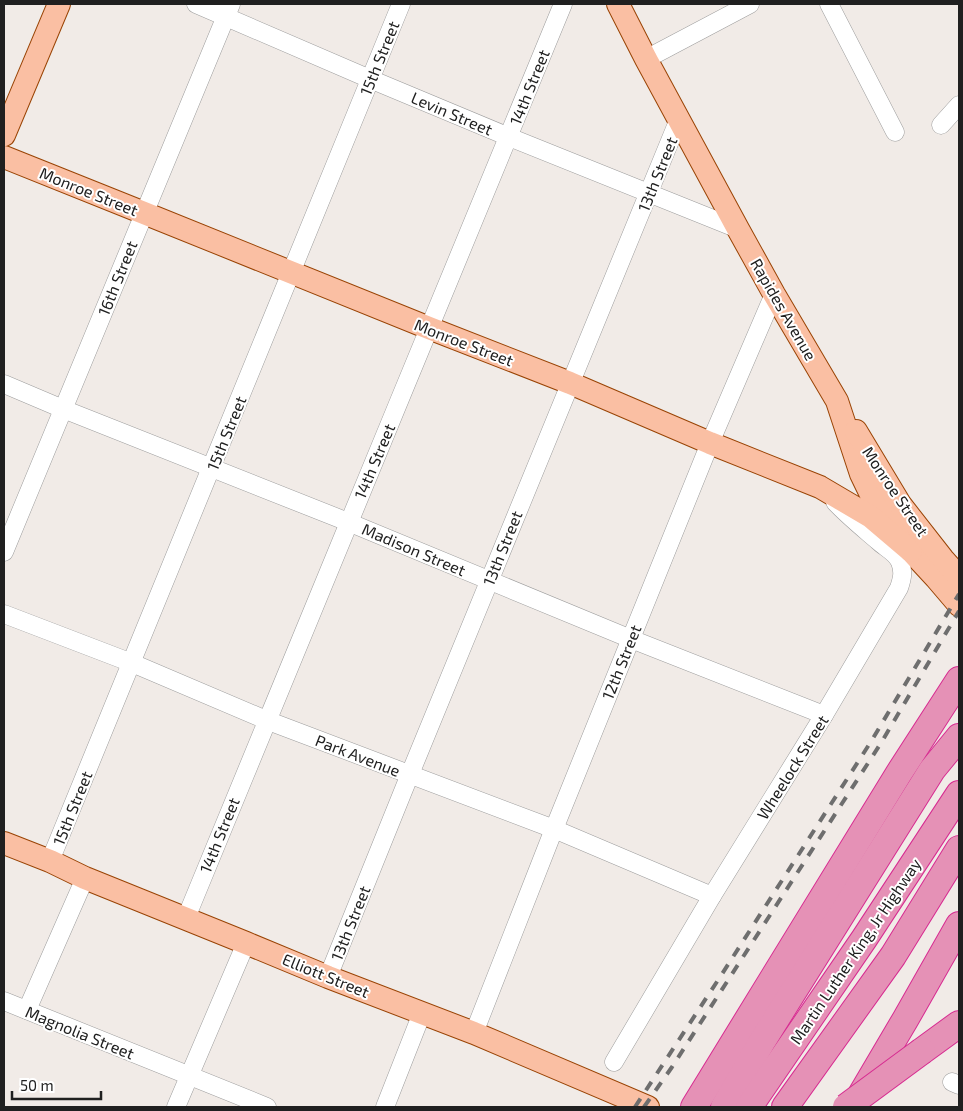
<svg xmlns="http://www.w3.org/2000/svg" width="963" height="1111" font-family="'Exo 2',sans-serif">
	<rect width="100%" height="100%" fill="#f1ebe7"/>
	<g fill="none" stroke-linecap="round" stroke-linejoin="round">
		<g stroke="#9d9d9d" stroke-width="19">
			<g id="minor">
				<polyline points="196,4 370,79 509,137 738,229"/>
				<polyline points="829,4 895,132"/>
				<polyline points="646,59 750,4"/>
				<polyline points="941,125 959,105"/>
				<polyline points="4,384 63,409 348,522 631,639 824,715"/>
				<polyline points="4,552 231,4"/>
				<polyline points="4,614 132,663 266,720 554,829 712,896"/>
				<polyline points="50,861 401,4"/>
				<path d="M186,918C309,613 439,309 563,4"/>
				<polyline points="328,977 410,774 679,119"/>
				<polyline points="4,1001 267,1107"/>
				<polyline points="27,1010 85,878"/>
				<polyline points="474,1033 554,829 710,443 774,294"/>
				<path d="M614,1062L712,896L824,715L899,588C902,579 904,572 900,562C896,552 885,548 878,541C863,528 848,516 835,502"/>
				<polyline points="952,1082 959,1085"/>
				<polyline points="176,1107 246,943"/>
				<polyline points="385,1107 422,1013"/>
			</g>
		</g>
		<g stroke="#994304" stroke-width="24">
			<g id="major">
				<polyline points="618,4 646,59 738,229 774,294 837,401 861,474 876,505 911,551 936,578 959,605"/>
				<polyline points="4,135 59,4"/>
				<polyline points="4,157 144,213 429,328 570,383 710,443 820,487 871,517 911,551"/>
				<polyline points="856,431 900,504 943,559 959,577"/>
				<polyline points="4,843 50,861 85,878 246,943 328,977 474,1033 648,1107"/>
			</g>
		</g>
		<g stroke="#d72b91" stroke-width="28">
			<g id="highway">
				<polyline points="922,1051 959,1024"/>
				<polyline points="859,1098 905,1020 959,925"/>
				<polyline points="694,1107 899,773 959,680"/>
				<polyline points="724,1107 763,1040 932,770 959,737"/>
				<polyline points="749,1107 864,939 959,794"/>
				<polyline points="785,1107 893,956 959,849"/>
			</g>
		</g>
		<use href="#minor" stroke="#fff" stroke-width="18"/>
		<use href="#major" stroke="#fabfa3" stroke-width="22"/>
		<use href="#highway" stroke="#e591b6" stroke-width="26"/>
		<g stroke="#6e6e6e" stroke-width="4" stroke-dasharray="10 10" stroke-linecap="butt">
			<polyline points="635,1107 722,974 872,740 959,594"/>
			<polyline points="644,1107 672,1067 881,743 959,611"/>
		</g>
		<g stroke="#d72b91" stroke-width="28" stroke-linecap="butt">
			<polyline id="highway-bridge" points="846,1107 922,1051"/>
		</g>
		<use href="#highway-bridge" stroke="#e591b6" stroke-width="26"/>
	</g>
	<g text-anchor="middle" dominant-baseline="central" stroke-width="4" stroke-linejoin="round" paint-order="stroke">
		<g font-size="16" fill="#202020" stroke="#fff">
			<text transform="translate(379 58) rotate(-68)">15th Street</text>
			<text transform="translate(529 87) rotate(-68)">14th Street</text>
			<text transform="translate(452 113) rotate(23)">Levin Street</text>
			<text transform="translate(657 174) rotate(-68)">13th Street</text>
			<text transform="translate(89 191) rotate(22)">Monroe Street</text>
			<text transform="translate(117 278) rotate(-68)">16th Street</text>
			<text transform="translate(784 309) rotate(60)">Rapides Avenue</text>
			<text transform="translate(464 342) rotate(21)">Monroe Street</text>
			<text transform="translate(226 433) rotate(-68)">15th Street</text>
			<text transform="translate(374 461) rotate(-67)">14th Street</text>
			<text transform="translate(896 491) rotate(56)">Monroe Street</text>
			<text transform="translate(502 548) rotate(-68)">13th Street</text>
			<text transform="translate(414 549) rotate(23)">Madison Street</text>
			<text transform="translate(621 662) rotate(-68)">12th Street</text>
			<text transform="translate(358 755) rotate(21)">Park Avenue</text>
			<text transform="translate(792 767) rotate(-58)">Wheelock Street</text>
			<text transform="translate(72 808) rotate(-68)">15th Street</text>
			<text transform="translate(219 835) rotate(-68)">14th Street</text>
			<text transform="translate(350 923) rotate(-68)">13th Street</text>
			<text transform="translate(855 951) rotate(-56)">Martin Luther King, Jr Highway</text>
			<text transform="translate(326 975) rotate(22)">Elliott Street</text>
			<text transform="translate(80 1032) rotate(22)">Magnolia Street</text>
		</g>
	</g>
	<rect width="963" height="1111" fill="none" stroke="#202020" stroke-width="10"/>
	<path d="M12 1091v8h89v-8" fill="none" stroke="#202020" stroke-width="2.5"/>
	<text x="20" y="1091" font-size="15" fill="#202020" stroke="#ffffff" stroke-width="4" paint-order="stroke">50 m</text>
</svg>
